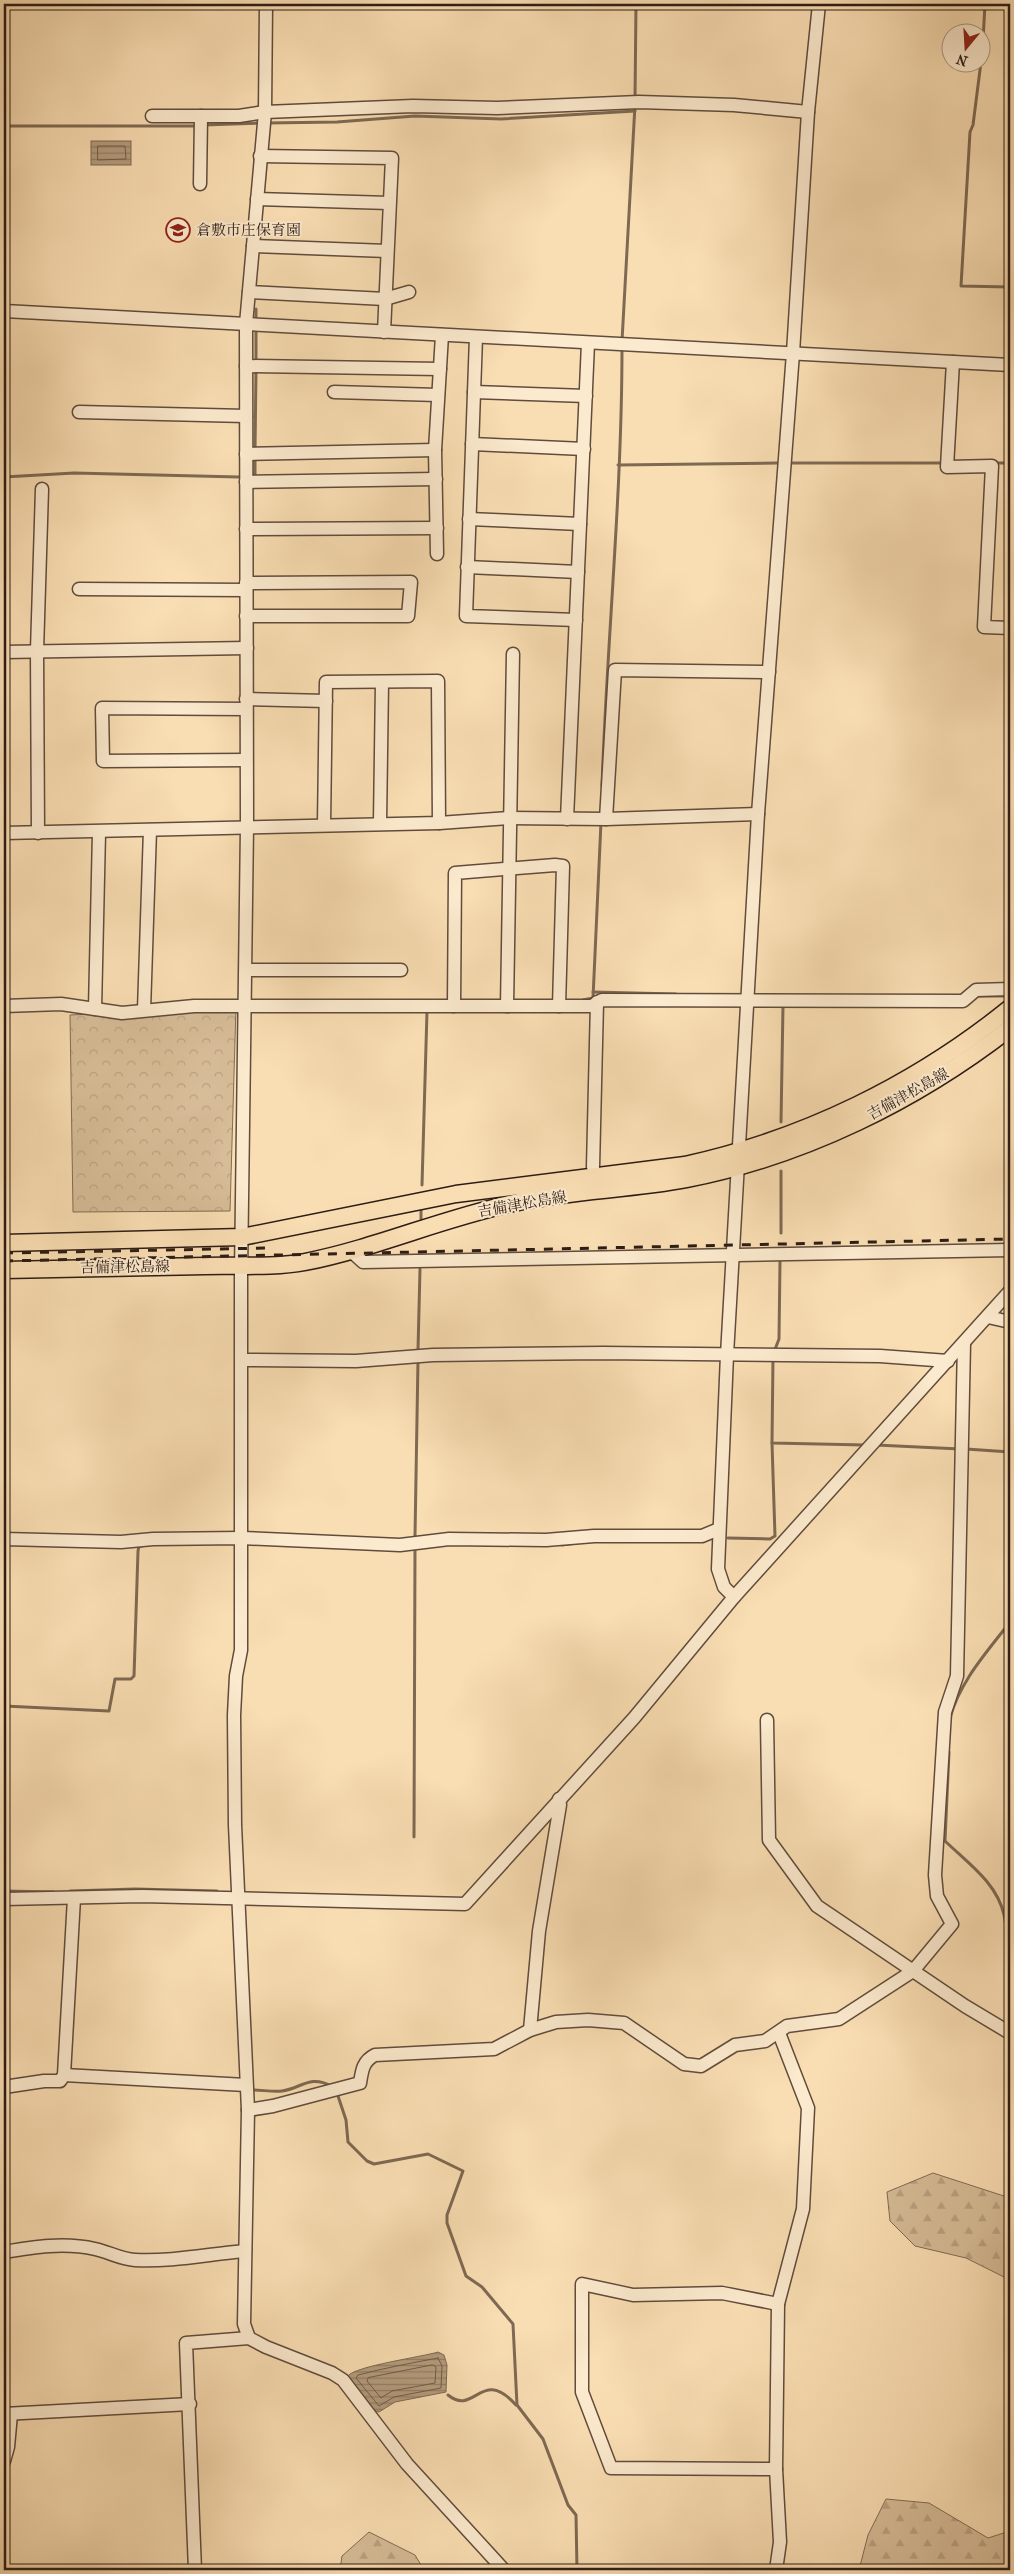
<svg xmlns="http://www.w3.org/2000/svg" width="1014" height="2574" font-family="'IM FELL French Canon','Noto Serif JP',serif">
	<defs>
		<pattern id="forest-firs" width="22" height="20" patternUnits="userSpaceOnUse" patternTransform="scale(1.25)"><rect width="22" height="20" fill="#d7bd98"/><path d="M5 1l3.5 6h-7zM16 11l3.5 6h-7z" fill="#b9a282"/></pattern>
		<pattern id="park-crowns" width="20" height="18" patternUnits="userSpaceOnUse" patternTransform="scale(1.25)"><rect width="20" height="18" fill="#d7bd98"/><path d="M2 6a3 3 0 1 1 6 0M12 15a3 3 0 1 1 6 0" fill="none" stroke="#b9a282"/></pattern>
		<pattern id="water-rules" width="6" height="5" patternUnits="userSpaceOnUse" patternTransform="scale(1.25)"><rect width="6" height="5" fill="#b49c7d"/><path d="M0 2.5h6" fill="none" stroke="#937e65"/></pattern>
	</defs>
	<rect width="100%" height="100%" fill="#fadeb3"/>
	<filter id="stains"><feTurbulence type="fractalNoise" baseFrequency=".004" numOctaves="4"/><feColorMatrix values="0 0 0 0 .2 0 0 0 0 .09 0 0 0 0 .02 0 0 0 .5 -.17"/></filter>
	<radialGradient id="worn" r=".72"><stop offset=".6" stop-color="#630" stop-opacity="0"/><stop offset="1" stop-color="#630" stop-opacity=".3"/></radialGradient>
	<g fill="url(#forest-firs)" stroke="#826c56">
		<polygon points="933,2173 1010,2198 1010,2280 966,2258 915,2246 890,2221 887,2192"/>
		<polygon points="886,2499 929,2503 988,2538 1010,2531 1010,2570 859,2570 868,2535"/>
		<polygon points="369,2532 415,2555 424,2570 340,2570 342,2556"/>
	</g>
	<polygon fill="url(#park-crowns)" stroke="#826c56" points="236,1007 230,1211 73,1212 70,1015"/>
	<g fill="url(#water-rules)" stroke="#7e6953">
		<rect x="91" y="141" width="40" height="24"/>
		<path d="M438,2352L444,2355L447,2365L446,2392L395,2402L379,2412L374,2411L348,2376C355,2366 422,2357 438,2352Z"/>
	</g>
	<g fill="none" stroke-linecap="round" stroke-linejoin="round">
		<g stroke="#705c49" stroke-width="1">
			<polygon points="98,146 125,146 126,159 98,160"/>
			<path d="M438,2358L442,2366L441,2388L394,2397L379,2406L356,2378L358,2375C385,2368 411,2363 438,2358Z"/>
			<polygon points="433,2365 436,2367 435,2383 392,2391 381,2398 367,2381 368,2378"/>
		</g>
		<g stroke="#7e6953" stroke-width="3">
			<polyline points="982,59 985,4"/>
			<polyline points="981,62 973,125 970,132 961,286 1010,287"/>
			<polyline points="635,99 636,4"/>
			<polyline points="267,123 337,122 415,116 501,119 635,111"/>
			<polyline points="204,125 261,123"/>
			<polyline points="4,126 198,126"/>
			<polyline points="256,321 256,309"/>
			<polyline points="622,341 635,105"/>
			<polyline points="256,363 256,327"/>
			<polyline points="255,451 256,370"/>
			<polyline points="791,463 945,463"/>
			<polyline points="994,463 1010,463"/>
			<polyline points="618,465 777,463"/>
			<polyline points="252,474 255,474 255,457"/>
			<polyline points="4,477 74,473 239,477"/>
			<path d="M602,786C607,640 622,494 622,347"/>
			<polyline points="593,992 676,994"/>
			<polyline points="977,996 1004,996"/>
			<polyline points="583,1000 593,998 601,822"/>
			<polyline points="781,1122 783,1006"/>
			<polyline points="781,1171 781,1233"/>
			<polyline points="422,1185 427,1011"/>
			<polyline points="421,1219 421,1209"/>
			<polyline points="418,1350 420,1269"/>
			<polyline points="774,1352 779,1339 780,1261"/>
			<polyline points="773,1358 772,1443 865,1445"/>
			<polyline points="876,1445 960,1449"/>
			<polyline points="966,1449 1010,1452"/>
			<polyline points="415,1536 418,1360"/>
			<polyline points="728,1538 770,1539 775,1536 772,1443"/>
			<polyline points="562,1545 576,1543"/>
			<polyline points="4,1706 109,1711 115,1679 131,1679 134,1676 138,1551 139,1546 142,1546"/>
			<path d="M950,1718C960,1681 987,1652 1010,1622"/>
			<path d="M949,1752L945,1841C968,1863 997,1883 1004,1915C1008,1930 1005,1946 1010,1960"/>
			<polyline points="414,1837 415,1548"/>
			<polyline points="4,1891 54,1892"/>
			<polyline points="70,1891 135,1889 217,1891"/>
			<path d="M253,2090C262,2090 273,2092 282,2091C300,2089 310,2074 331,2086"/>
			<polyline points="337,2093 346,2120 348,2142 367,2161 374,2164 428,2154 463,2171 447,2215 447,2223 466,2276 482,2287 513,2324 517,2405 543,2439 568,2505 576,2515 577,2570"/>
			<path d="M448,2395C475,2417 481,2366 516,2405"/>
		</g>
		<g stroke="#604c3c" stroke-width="15">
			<g id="minor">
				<polyline points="152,116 239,116 265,112 413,106 497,108 639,102 734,105 808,112"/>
				<polyline points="260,156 392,158 384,332"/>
				<polyline points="200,184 201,116"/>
				<polyline points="257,199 389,203"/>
				<polyline points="253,246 387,251"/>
				<polyline points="249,292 385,299 409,292"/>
				<polyline points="4,311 1010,365"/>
				<polyline points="476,337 466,616 576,620"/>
				<polyline points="953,362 947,467 992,466 984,627 1010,628"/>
				<polyline points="246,366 440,369"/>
				<polyline points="334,392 438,395"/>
				<polyline points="474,392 586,396"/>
				<polyline points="79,412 246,416"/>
				<polyline points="472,444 584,449"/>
				<polyline points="246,454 435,450"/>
				<polyline points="246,482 436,479"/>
				<polyline points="469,519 580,524"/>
				<polyline points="246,529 437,528"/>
				<polyline points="437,554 435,450 442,335"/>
				<polyline points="467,567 578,572"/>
				<polyline points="246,583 411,582 408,616 246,616"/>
				<polyline points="79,589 246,590"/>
				<polyline points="4,652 247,648"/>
				<polyline points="246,699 326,701"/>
				<polyline points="246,709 102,708 103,761 246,760"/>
				<polyline points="567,819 588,343"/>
				<polyline points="606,819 615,670 769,672"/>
				<polyline points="380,823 382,682"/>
				<polyline points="324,824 326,682 438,681 439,823"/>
				<polyline points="4,833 439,823 509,818 606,819 758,814"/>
				<polyline points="38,833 37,651 42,489"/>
				<polyline points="246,970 401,970"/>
				<polyline points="4,1006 61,1004 122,1013 194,1006 592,1006 602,1000 963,1001 976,990 1010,989"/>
				<polyline points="454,1006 455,873 555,865 563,866 559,1006"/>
				<polyline points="507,1006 513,654"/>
				<polyline points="95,1009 99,832"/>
				<polyline points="144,1010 150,830"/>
				<polyline points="593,1167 597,1002"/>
				<polyline points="352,1252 363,1262 1010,1250"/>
				<polyline points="988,1317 1010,1322"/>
				<polyline points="242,1360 356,1361 433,1355 603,1353 880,1356 948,1361"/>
				<polyline points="4,1539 121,1542 153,1539 242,1538 400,1545 449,1539 546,1540 594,1536 702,1536 719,1529"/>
				<polyline points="734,1597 724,1587 718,1569 727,1355 758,814 793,353 808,112 819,4"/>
				<polyline points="767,1720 769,1840 817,1906 965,2006 1010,2033"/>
				<polyline points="4,1899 142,1896 465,1904 634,1718 734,1597 1010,1291"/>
				<polyline points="530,2030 539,1931 560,1805 559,1799"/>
				<polyline points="64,2075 246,2085"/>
				<polyline points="4,2087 44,2081 60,2081 64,2075 74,1898"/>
				<path d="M248,2110L273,2106L360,2083C362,2070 363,2061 375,2055L494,2049L530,2030L556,2022L588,2020L624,2023L684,2064L701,2066L735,2045L765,2041L787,2026L839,2019L913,1971L952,1924L937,1896L935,1875L945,1712L957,1676L964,1343"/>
				<path d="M4,2252C34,2247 64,2242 95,2249C109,2252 120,2259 135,2260C171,2262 209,2254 245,2251"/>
				<polyline points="249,2338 244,2324 248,2110 235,1825 234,1715 236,1676 241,1650 241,1274 247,826 246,324 265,112 266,4"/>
				<polyline points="4,2414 190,2404"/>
				<polyline points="4,2461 8,2447 11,2414"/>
				<polyline points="776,2469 611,2468 582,2392 582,2284 633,2295 722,2293 778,2304"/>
				<polyline points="195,2570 186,2343 249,2338 266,2347 332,2373 343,2380 407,2464 504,2570"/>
				<polyline points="776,2570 780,2542 776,2469 778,2304 803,2209 808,2108 779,2033"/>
			</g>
		</g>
		<g stroke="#2d1c15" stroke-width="19">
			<g id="major">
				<path d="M4,1243L242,1237L456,1194L685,1165C804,1139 916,1084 1010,1008"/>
				<path d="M4,1270C71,1269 138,1267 205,1266C237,1265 273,1268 305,1262C376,1248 443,1218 514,1203C570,1190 630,1190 687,1179C804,1156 916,1101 1010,1028"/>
			</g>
		</g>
		<use href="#minor" stroke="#fceace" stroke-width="12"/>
		<use href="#major" stroke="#fadeb3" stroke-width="16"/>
		<g stroke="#2d1c15" stroke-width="3" stroke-dasharray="9 9" stroke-linecap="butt">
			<polyline points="4,1253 271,1248"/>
			<polyline points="4,1261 1010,1239"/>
		</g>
	</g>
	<defs>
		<g id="school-ring" transform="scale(1.25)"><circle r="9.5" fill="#fceace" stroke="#8f2418" stroke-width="1.5"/><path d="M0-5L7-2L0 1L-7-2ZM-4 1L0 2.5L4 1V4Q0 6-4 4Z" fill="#8f2418"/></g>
	</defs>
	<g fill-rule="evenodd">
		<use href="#school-ring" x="178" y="230"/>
	</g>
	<g text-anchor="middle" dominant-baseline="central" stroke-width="4" stroke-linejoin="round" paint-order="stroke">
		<g font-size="15" fill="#2d1c15" stroke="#fceace" text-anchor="start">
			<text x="196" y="230">倉敷市庄保育園</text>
		</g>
		<g font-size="15" fill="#2d1c15" stroke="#fceace">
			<text transform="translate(908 1094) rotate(-29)">吉備津松島線</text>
			<text transform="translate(522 1204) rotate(-10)">吉備津松島線</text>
			<text transform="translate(125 1267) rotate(-1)">吉備津松島線</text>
		</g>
	</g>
	<rect width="1014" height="2574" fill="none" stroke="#fadeb3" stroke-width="20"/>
	<rect x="5" y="5" width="1004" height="2564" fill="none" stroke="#2d1c15" stroke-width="2.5"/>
	<rect x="10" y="10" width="994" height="2554" fill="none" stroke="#2d1c15"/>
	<g transform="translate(966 48) rotate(198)"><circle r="24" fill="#fceace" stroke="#a99884"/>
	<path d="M0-4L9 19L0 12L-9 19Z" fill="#8f2418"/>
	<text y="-8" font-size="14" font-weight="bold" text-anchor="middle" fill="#2d1c15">N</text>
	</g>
	<rect width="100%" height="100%" filter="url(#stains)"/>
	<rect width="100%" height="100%" fill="url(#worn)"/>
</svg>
